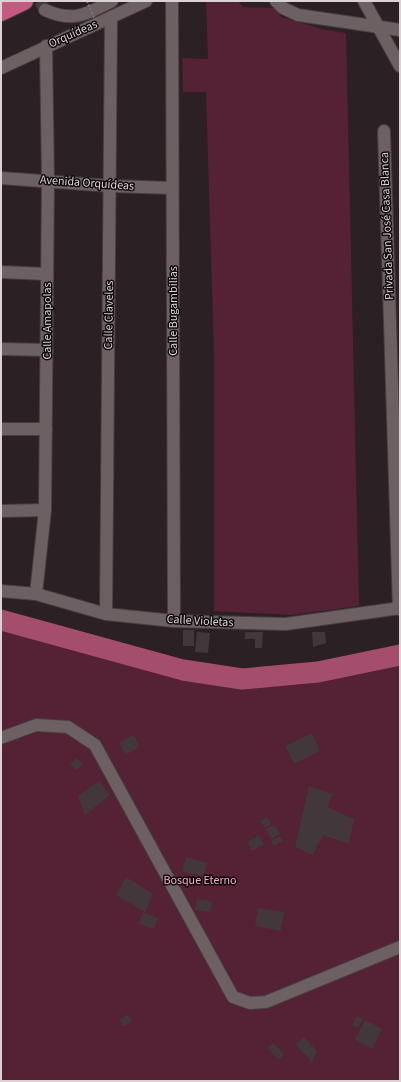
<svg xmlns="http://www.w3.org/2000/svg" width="401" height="1082" font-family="'Source Sans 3',sans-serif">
	<rect width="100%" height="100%" fill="#2b2023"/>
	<g fill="#552135">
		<polygon points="206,1 238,1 243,7 276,8 281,17 322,29 346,33 359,606 291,615 214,611 214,354 206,92 183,92 182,58 208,59"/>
		<polygon points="1,620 183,670 242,679 318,672 400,655 400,1081 1,1081"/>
	</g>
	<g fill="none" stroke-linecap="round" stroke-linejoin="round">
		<polyline stroke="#a44d6d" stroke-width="21" points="1,620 183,670 242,679 318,672 400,655"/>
	</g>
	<g fill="#42373a">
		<rect x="183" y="630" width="11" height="16"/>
		<polygon points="197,632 210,633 208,653 195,652"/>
		<polygon points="245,632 263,632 262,648 255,648 255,639 245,639"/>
		<polygon points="312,632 325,632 326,643 313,647"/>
		<polygon points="312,733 320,751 294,764 285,746"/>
		<polygon points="133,735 140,746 126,755 119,743"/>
		<polygon points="76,758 83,764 77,770 70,765"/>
		<polygon points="99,781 110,795 85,815 78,796"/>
		<polygon points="309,786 333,794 327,807 354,819 349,844 323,835 313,855 295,847"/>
		<polygon points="267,817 271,824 265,828 260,821"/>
		<polygon points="274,825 280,834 272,839 266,829"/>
		<polygon points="258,835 264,844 252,851 247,842"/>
		<polygon points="280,836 283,841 274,846 271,841"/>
		<polygon points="186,857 207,863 204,877 182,871"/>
		<polygon points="126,877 153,894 145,912 116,895"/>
		<polygon points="197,899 212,901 210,912 195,910"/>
		<polygon points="258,908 284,912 281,931 255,926"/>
		<polygon points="143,912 158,918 154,929 139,924"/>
		<polygon points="128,1014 132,1022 123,1027 120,1020"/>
		<polygon points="357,1016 363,1019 358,1028 352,1025"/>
		<polygon points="365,1020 382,1029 372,1049 355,1040"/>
		<polygon points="304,1037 317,1051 312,1062 296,1045"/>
		<polygon points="273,1043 284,1054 279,1060 267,1048"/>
	</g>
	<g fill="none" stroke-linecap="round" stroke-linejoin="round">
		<polyline stroke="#453b3e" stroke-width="12" stroke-dasharray="12 6" stroke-linecap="butt" points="40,1 45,10"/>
		<g stroke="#473e41" stroke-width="14">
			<g id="minor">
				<polyline points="172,1 174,621"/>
				<polyline points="276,1 283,8 298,15 400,30"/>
				<polyline points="364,1 400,66"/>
				<path d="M45,10C73,23 87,14 112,1"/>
				<polyline points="1,68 146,1"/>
				<polyline points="384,131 399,609"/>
				<polyline points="1,178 111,186 172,188"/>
				<polyline points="1,272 47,274"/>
				<polyline points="1,349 47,350"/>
				<polyline points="1,429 46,429"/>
				<polyline points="1,511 45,510"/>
				<polyline points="1,591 36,594 106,614 174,621 286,624 400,608"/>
				<polyline points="36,594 45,510 48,180 46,46"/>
				<polyline points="106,614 111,17"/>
				<polyline points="1,738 36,725 68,727 95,745 233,997 250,1003 266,1002 400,947"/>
			</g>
		</g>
		<g stroke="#473e41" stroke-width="20">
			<polyline id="highway" points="1,12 24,1"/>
		</g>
		<use href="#minor" stroke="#6c6063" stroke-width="12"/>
		<use href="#highway" stroke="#c55982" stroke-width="18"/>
		<polyline stroke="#7f7678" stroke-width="2" stroke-dasharray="2 2" stroke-linecap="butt" points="87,1 99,30"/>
	</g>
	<g text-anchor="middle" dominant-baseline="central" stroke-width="3" stroke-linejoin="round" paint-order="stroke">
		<g font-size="12" fill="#dad2d4" stroke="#100b0d">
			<text transform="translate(73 34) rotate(-24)">Orquídeas</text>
			<text transform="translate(87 183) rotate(4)">Avenida Orquídeas</text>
			<text transform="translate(387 226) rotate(-92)">Privada San José Casa Blanca</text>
			<text transform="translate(173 311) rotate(-90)">Calle Bugambilias</text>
			<text transform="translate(109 315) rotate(-89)">Calle Claveles</text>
			<text transform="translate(47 321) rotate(-90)">Calle Amapolas</text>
			<text transform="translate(200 621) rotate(3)">Calle Violetas</text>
		</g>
		<g font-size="12" fill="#f5acc3" stroke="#100b0d">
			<text x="200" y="880">Bosque Eterno</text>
		</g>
	</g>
	<rect width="401" height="1082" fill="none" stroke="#dad2d4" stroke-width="4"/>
</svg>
